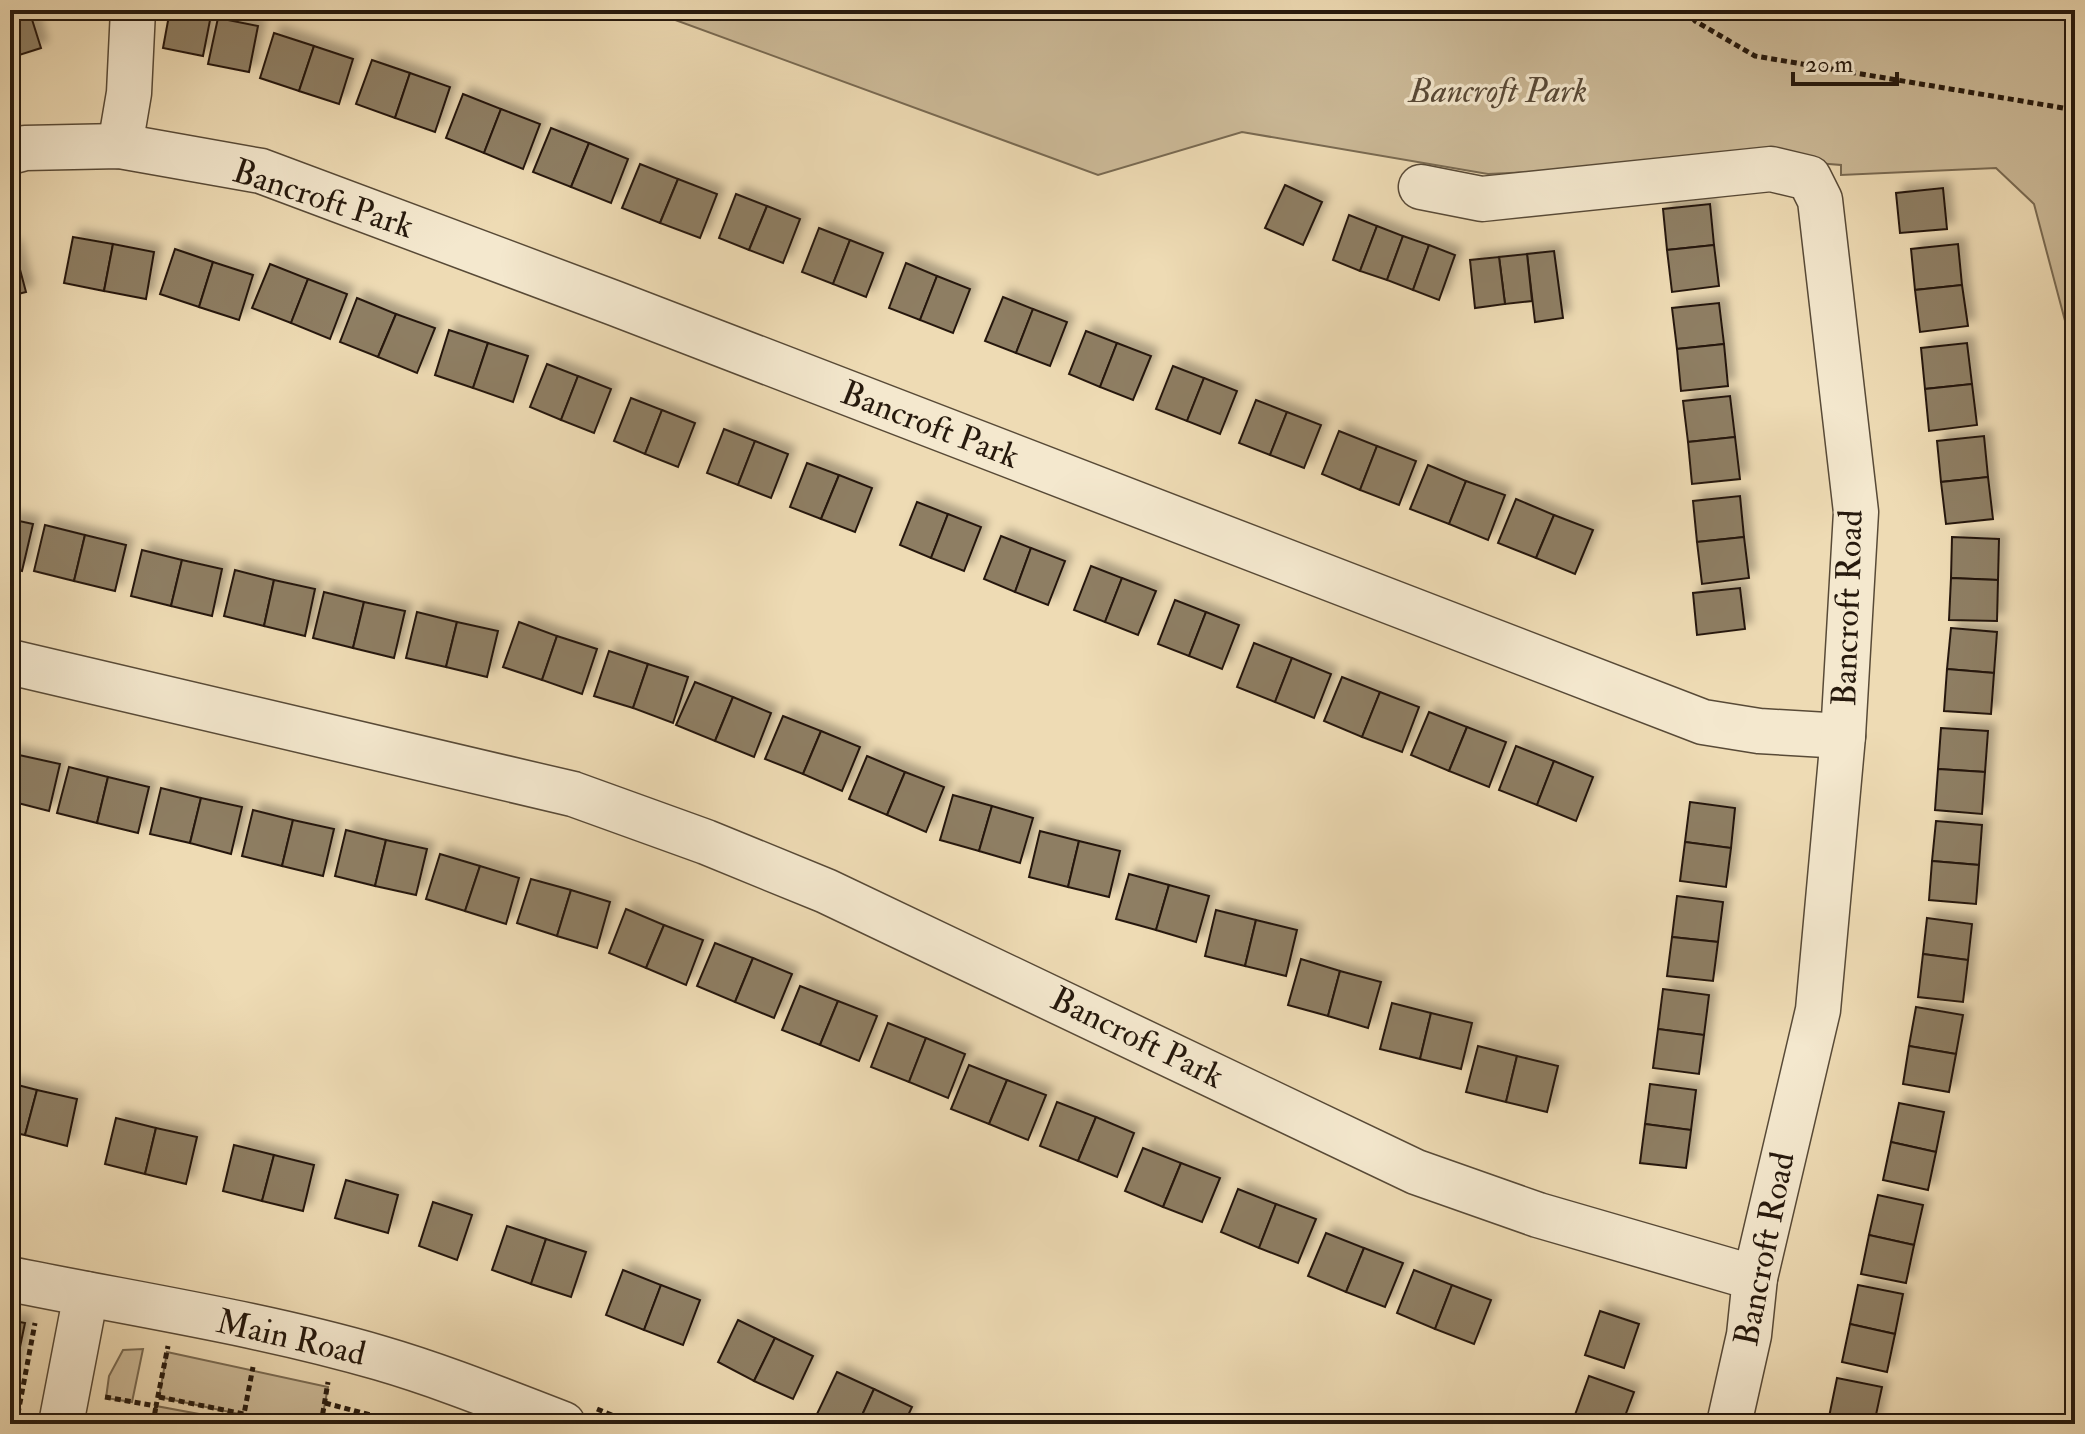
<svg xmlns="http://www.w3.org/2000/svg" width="2085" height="1434" font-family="'IM FELL Double Pica',serif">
	<defs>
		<filter id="shadow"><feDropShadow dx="7" dy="-7" stdDeviation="4" flood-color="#0004"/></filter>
	</defs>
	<rect width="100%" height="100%" fill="#eedbb4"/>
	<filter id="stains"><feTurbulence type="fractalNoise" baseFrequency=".0025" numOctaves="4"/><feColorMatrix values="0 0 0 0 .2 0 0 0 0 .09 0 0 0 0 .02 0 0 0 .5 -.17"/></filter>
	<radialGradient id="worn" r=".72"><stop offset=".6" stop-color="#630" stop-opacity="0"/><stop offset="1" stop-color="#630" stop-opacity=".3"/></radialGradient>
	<g fill="#ccba98" stroke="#796a52" stroke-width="2">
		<polygon points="648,10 2075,10 2075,389 2068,332 2034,204 1996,168 1841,175 1841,165 1777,160 1488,174 1242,132 1098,175"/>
		<polygon points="143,1349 132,1402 106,1398 109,1376 123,1350"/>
		<polygon points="167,1352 328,1387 321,1424 153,1424 156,1406 242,1422 244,1415 159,1397"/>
	</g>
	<g fill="#8e7e64" stroke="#26190d" stroke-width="2" filter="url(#shadow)">
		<polygon points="10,10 29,10 41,48 10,58"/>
		<polygon points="170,10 212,10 203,56 163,48"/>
		<polygon points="218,18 258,26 249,72 208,64"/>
		<polygon points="274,33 314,46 299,91 260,78"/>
		<polygon points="314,46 353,59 339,104 299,91"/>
		<polygon points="372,60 410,73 395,118 356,104"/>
		<polygon points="410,73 450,87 435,132 395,118"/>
		<polygon points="463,94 501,109 484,153 446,138"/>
		<polygon points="501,109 540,124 523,169 484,153"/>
		<polygon points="551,128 589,143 571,187 533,172"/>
		<polygon points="589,143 628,159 611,203 571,187"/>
		<polygon points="640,164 678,179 660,223 622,208"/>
		<polygon points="678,179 717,194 700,238 660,223"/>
		<polygon points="1285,185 1322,202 1303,245 1265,228"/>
		<polygon points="1943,188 1947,229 1900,233 1896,193"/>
		<polygon points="736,194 767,206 749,250 719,238"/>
		<polygon points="1710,204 1714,245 1667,250 1663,209"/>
		<polygon points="767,206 800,219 783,263 749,250"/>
		<polygon points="1349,215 1377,226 1360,271 1333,260"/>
		<polygon points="1377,226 1403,236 1387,280 1360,271"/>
		<polygon points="819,228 850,240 833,284 802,272"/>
		<polygon points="1403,236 1429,245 1413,290 1387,280"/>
		<polygon points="73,237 113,244 104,291 64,283"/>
		<polygon points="850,240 883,253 866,297 833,284"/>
		<polygon points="113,244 154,252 146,299 104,291"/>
		<polygon points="1958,244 1962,285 1915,290 1911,249"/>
		<polygon points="1429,245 1455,255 1439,300 1413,290"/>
		<polygon points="1714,245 1719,286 1672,292 1667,250"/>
		<polygon points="10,247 14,247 26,292 10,296"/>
		<polygon points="175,249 213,262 199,307 160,294"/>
		<polygon points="1554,251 1563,318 1535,322 1527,254"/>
		<polygon points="1527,254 1532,301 1505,304 1499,257"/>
		<polygon points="1499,257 1505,304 1475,308 1470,260"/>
		<polygon points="213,262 253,275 239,320 199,307"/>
		<polygon points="906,263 937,276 920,320 889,308"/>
		<polygon points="270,264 308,279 291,323 252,308"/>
		<polygon points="937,276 970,289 953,333 920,320"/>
		<polygon points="308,279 347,294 330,339 291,323"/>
		<polygon points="1962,285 1968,326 1920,332 1915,290"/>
		<polygon points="1003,297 1033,309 1016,353 985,341"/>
		<polygon points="357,298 396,314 378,357 340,342"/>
		<polygon points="1719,303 1724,344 1677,349 1672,308"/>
		<polygon points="1033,309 1067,322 1050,366 1016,353"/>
		<polygon points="396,314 435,328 417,373 378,357"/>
		<polygon points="449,330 488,343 473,388 435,375"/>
		<polygon points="1086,331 1117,343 1100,387 1069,374"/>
		<polygon points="488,343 528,356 513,402 473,388"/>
		<polygon points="1117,343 1151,356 1133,400 1100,387"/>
		<polygon points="1967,343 1972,384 1925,389 1921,348"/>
		<polygon points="1724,344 1728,386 1681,391 1677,349"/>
		<polygon points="547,364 578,376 561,420 530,407"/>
		<polygon points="1173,366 1204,378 1187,421 1156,409"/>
		<polygon points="578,376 611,389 594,433 561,420"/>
		<polygon points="1204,378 1237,391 1220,434 1187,421"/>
		<polygon points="1972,384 1977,425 1929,431 1925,389"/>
		<polygon points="1730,396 1735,437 1688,442 1683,401"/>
		<polygon points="631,398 662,410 645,454 614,441"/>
		<polygon points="1256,400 1287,412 1270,455 1239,443"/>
		<polygon points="662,410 695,423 678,467 645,454"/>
		<polygon points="1287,412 1321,425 1304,468 1270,455"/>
		<polygon points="724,429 755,441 738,485 707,473"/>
		<polygon points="1339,431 1377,446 1360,490 1322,474"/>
		<polygon points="1984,436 1988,477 1941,482 1937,441"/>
		<polygon points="1735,437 1740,479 1692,484 1688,442"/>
		<polygon points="755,441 788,454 771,498 738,485"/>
		<polygon points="1377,446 1416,461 1399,505 1360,490"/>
		<polygon points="807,463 839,475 821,519 790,507"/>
		<polygon points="1428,465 1466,481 1449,524 1410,509"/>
		<polygon points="839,475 872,488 855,532 821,519"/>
		<polygon points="1988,477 1993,519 1946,524 1941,482"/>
		<polygon points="1466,481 1505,495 1488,540 1449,524"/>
		<polygon points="1740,496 1744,537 1697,542 1693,501"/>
		<polygon points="1516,499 1554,515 1536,558 1498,543"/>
		<polygon points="917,502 948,514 931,558 900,545"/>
		<polygon points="948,514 981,527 964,571 931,558"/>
		<polygon points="1554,515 1593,530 1575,574 1536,558"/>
		<polygon points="10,519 33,524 22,571 10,568"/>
		<polygon points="45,525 85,535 74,581 34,571"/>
		<polygon points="85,535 126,545 115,591 74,581"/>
		<polygon points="1001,536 1031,548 1015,592 984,579"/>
		<polygon points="1744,537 1749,578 1702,584 1697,542"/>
		<polygon points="1952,537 1999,539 1998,580 1951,578"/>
		<polygon points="1031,548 1065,561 1048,605 1015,592"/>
		<polygon points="142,550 182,560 171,606 131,596"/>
		<polygon points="182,560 222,569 212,616 171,606"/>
		<polygon points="1091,566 1122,578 1105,622 1074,610"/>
		<polygon points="235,570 274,580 264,626 224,616"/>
		<polygon points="1122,578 1156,591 1138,635 1105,622"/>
		<polygon points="1951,578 1998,580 1997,621 1949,620"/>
		<polygon points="274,580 315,589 305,636 264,626"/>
		<polygon points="1740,588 1745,629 1697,635 1693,593"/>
		<polygon points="324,592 364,602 353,648 313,638"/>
		<polygon points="1175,600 1206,612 1189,656 1158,644"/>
		<polygon points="364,602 405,611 394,658 353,648"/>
		<polygon points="417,612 457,622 446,667 406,658"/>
		<polygon points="1206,612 1239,625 1222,669 1189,656"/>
		<polygon points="457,622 498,631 487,677 446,667"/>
		<polygon points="519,622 557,636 542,680 503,667"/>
		<polygon points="1951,628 1997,632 1994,673 1947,669"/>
		<polygon points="557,636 597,649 582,694 542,680"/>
		<polygon points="1254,643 1292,658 1275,702 1237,687"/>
		<polygon points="609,651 648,664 633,708 594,696"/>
		<polygon points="1292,658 1331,674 1314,718 1275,702"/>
		<polygon points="648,664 688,677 673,723 633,708"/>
		<polygon points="1947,669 1994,673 1991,714 1944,711"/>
		<polygon points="1342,677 1380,692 1362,737 1324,721"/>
		<polygon points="695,682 733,697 715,741 676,725"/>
		<polygon points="1380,692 1419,707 1402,752 1362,737"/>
		<polygon points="733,697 771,713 754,757 715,741"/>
		<polygon points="1429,712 1467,727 1449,771 1411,755"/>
		<polygon points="783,716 821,731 803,774 765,759"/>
		<polygon points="1467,727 1506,742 1489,787 1449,771"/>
		<polygon points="1941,728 1988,731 1985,772 1938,769"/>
		<polygon points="821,731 860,747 842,791 803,774"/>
		<polygon points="1516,746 1554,761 1537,805 1499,790"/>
		<polygon points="10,752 19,755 10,791"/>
		<polygon points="19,755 60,764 49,811 10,801"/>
		<polygon points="867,756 905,772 887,815 849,799"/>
		<polygon points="1554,761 1593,777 1576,821 1537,805"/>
		<polygon points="69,767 108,777 97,823 57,813"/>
		<polygon points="1938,769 1985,772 1982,814 1935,810"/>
		<polygon points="905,772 944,787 926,832 887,815"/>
		<polygon points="108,777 149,787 138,833 97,823"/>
		<polygon points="161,788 201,798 190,843 150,834"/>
		<polygon points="953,795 992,806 979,851 940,840"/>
		<polygon points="201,798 242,807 231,854 190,843"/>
		<polygon points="1690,802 1735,808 1731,848 1685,842"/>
		<polygon points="992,806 1033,818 1020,863 979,851"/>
		<polygon points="253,810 293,820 282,866 242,856"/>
		<polygon points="293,820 334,829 323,876 282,866"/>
		<polygon points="1936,821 1982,825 1979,865 1932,861"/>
		<polygon points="346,830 386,840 375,886 335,876"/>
		<polygon points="1040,831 1079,841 1068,887 1029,877"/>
		<polygon points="386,840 427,849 416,895 375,886"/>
		<polygon points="1079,841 1120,851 1109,897 1068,887"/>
		<polygon points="1685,842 1731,848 1726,887 1680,881"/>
		<polygon points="440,854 480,866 465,911 426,899"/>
		<polygon points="1932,861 1979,865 1976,904 1929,900"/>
		<polygon points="480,866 519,878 506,924 465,911"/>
		<polygon points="1129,874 1169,885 1156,930 1116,919"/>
		<polygon points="531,879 571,890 557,936 517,923"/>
		<polygon points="1169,885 1209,896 1196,942 1156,930"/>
		<polygon points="571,890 610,902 597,948 557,936"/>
		<polygon points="1677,896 1723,902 1718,942 1672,937"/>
		<polygon points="626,909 664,925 646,968 609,953"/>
		<polygon points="1216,910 1256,920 1245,966 1205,956"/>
		<polygon points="1927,918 1972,924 1968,960 1923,954"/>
		<polygon points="1256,920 1297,930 1286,976 1245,966"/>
		<polygon points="664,925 703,940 686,985 646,968"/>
		<polygon points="1672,937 1718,942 1713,981 1667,976"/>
		<polygon points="715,943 753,958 735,1002 697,986"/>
		<polygon points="1923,954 1968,960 1963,1002 1918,997"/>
		<polygon points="753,958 792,974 774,1018 735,1002"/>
		<polygon points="1301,959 1340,971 1328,1016 1288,1005"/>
		<polygon points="1340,971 1381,982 1368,1028 1328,1016"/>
		<polygon points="800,986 838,1001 820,1045 782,1030"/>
		<polygon points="1663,989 1709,995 1704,1035 1658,1029"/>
		<polygon points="838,1001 877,1016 859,1061 820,1045"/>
		<polygon points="1392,1003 1431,1013 1420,1059 1380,1049"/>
		<polygon points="1916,1007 1963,1015 1956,1054 1909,1046"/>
		<polygon points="1431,1013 1472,1023 1461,1069 1420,1059"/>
		<polygon points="888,1023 926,1038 909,1082 871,1067"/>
		<polygon points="1658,1029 1704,1035 1699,1074 1653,1068"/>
		<polygon points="926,1038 965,1054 948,1098 909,1082"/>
		<polygon points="1478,1046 1517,1056 1506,1102 1466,1092"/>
		<polygon points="1909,1046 1956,1054 1949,1092 1903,1084"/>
		<polygon points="1517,1056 1558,1066 1547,1112 1506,1102"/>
		<polygon points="969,1065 1007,1080 989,1124 951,1109"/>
		<polygon points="1007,1080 1046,1095 1028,1140 989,1124"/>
		<polygon points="10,1083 37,1090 25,1135 10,1132"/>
		<polygon points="1650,1084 1696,1090 1691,1130 1645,1124"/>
		<polygon points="37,1090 77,1099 67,1146 25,1135"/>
		<polygon points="1057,1102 1096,1117 1078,1161 1040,1146"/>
		<polygon points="1899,1103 1944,1112 1936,1152 1891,1142"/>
		<polygon points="1096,1117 1134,1133 1117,1177 1078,1161"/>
		<polygon points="116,1118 156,1128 145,1174 105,1164"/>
		<polygon points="1645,1124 1691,1130 1686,1168 1640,1163"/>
		<polygon points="156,1128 197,1137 186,1184 145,1174"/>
		<polygon points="1891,1142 1936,1152 1928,1190 1883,1180"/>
		<polygon points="234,1145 274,1155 262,1201 223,1191"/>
		<polygon points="1143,1148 1181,1163 1163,1207 1125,1191"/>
		<polygon points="274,1155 314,1165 303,1211 262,1201"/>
		<polygon points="1181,1163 1220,1178 1202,1222 1163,1207"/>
		<polygon points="346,1180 398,1195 388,1233 335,1218"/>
		<polygon points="1238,1189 1276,1204 1259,1248 1221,1232"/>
		<polygon points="1878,1195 1923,1205 1914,1245 1869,1235"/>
		<polygon points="433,1202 472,1215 457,1260 419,1246"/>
		<polygon points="1276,1204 1316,1219 1298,1263 1259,1248"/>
		<polygon points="507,1226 546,1239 531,1284 492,1270"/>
		<polygon points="1326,1233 1364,1248 1346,1292 1308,1276"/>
		<polygon points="1869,1235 1914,1245 1906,1283 1861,1274"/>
		<polygon points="546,1239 586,1252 571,1297 531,1284"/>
		<polygon points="1364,1248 1403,1263 1385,1307 1346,1292"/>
		<polygon points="623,1270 661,1285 644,1330 606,1315"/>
		<polygon points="1414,1270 1452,1285 1435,1329 1397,1313"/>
		<polygon points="661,1285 700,1300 683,1345 644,1330"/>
		<polygon points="1452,1285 1491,1300 1474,1344 1435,1329"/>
		<polygon points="1858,1285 1903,1294 1895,1334 1850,1324"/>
		<polygon points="1600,1311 1639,1324 1624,1368 1585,1355"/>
		<polygon points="10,1320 25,1323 10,1395"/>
		<polygon points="738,1320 775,1338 754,1381 718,1362"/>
		<polygon points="1850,1324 1895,1334 1887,1372 1842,1362"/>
		<polygon points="775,1338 813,1356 793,1399 754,1381"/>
		<polygon points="837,1372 874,1389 858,1424 838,1424 817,1414"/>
		<polygon points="1589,1376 1634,1392 1622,1424 1601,1424 1575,1415"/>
		<polygon points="1837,1378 1882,1387 1874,1424 1861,1424 1829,1417"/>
		<polygon points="874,1389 912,1407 904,1424 858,1424"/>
	</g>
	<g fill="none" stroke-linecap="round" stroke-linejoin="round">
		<g stroke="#584a37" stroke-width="47">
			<g id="minor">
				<polyline points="120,146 129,93 133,10"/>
				<polyline points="10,152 25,148 120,146 261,171 614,303 1703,722 1759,731 1843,736"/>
				<polyline points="1421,187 1482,199 1771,169 1809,178 1820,200 1856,512 1843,736 1818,1010 1755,1278 1749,1335 1729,1424"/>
				<polyline points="10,662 573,794 706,842 826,891 1416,1172 1538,1215 1755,1278"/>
				<path d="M10,1279C132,1304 260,1323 380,1358C442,1376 503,1401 563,1424"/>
				<polyline points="61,1424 86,1294"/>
			</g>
		</g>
		<g stroke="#26190d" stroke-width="5" stroke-dasharray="6 4" stroke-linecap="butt">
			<polyline points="1686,10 1695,21 1755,56 2075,110"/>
			<polyline points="105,1397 156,1406 168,1346"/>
			<polyline points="159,1397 244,1414 253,1367"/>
			<polyline points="325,1403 405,1424"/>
			<polyline points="597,1409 633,1424"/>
			<polyline points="599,1418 614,1424"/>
			<polyline points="16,1424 35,1323"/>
			<polyline points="153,1424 156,1406"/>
			<polyline points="242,1424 244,1414"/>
			<polyline points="321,1424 328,1382"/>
		</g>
		<use href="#minor" stroke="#f4e8ce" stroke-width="44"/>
	</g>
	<g text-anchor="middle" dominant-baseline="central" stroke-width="7" stroke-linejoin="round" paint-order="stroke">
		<g font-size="34" font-style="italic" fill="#584937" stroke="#f4e8ce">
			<text x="1498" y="91">Bancroft Park</text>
		</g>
		<g font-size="34" fill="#26190d" stroke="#f4e8ce">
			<text transform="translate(323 199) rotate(18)">Bancroft Park</text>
			<text transform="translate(930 425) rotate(21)">Bancroft Park</text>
			<text transform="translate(1848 608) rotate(-88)">Bancroft Road</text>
			<text transform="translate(1137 1038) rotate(26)">Bancroft Park</text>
			<text transform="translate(1765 1249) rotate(-79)">Bancroft Road</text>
			<text transform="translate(291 1338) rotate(13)">Main Road</text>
		</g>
	</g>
	<rect width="2085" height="1434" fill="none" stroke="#eedbb4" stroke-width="40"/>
	<rect x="12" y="12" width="2061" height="1410" fill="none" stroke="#26190d" stroke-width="4"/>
	<rect x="20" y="20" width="2045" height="1394" fill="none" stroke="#26190d" stroke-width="2"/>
	<path d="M1793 72v12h104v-12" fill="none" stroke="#26190d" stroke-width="4"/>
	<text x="1805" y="72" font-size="24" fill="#26190d" stroke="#f4e8ce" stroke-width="6" paint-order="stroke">20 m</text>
	<rect width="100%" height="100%" filter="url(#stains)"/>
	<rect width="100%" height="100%" fill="url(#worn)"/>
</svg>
